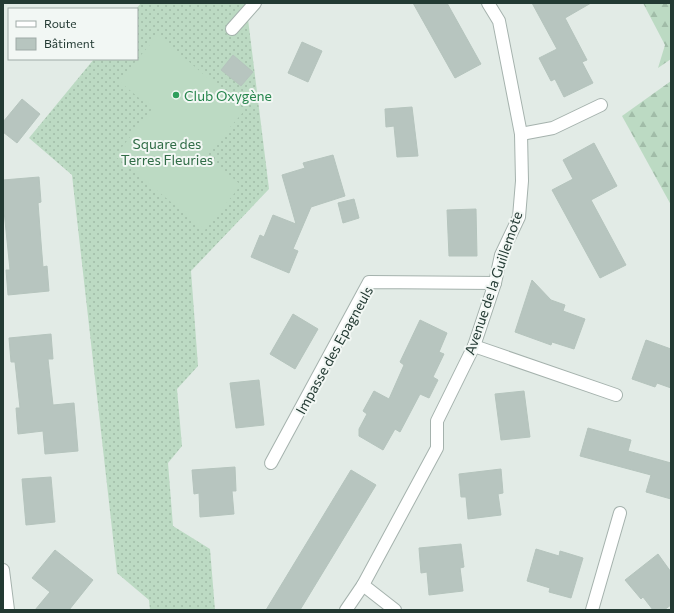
<svg xmlns="http://www.w3.org/2000/svg" width="674" height="613" font-family="Commissioner,sans-serif">
	<defs>
		<pattern id="grass-dots" width="8" height="8" patternUnits="userSpaceOnUse"><rect width="8" height="8" fill="#bcdac3"/><path d="M2 2h.1M6 6h.1" fill="none" stroke="#a1bca8" stroke-width="1.8" stroke-linecap="round"/></pattern>
		<pattern id="forest-firs" width="22" height="20" patternUnits="userSpaceOnUse"><rect width="22" height="20" fill="#bcdac3"/><path d="M5 1l3.5 6h-7zM16 11l3.5 6h-7z" fill="#a1bca8"/></pattern>
	</defs>
	<rect width="100%" height="100%" fill="#e2ebe6"/>
	<polygon fill="url(#grass-dots)" points="141,3 246,3 269,189 191,271 198,366 177,389 182,446 168,463 173,526 210,549 215,610 150,610 149,600 117,573 72,175 29,138 94,59 137,59 137,9 136,9"/>
	<g fill="url(#forest-firs)">
		<polygon points="643,3 671,3 671,59 658,68 665,45"/>
		<polygon points="671,81 671,205 622,116"/>
	</g>
	<polygon fill="#bcdac3" points="158,35 245,110 206,155 241,185 205,230 115,156 152,109 119,81"/>
	<g fill="#b7c5bf" stroke="#b5c4bd">
		<polygon points="413,3 447,3 481,64 455,78"/>
		<polygon points="532,3 591,3 565,18 587,60 582,62 593,83 564,97 555,79 551,81 539,58 557,49"/>
		<polygon points="302,42 322,51 308,82 288,73"/>
		<polygon points="233,55 253,72 241,86 221,70"/>
		<polygon points="22,99 40,114 17,143 3,132 3,122"/>
		<polygon points="412,107 418,156 397,157 394,126 386,127 385,109"/>
		<polygon points="594,143 617,186 591,200 626,265 600,278 552,190 573,179 563,160"/>
		<polygon points="333,155 345,196 311,207 293,249 298,251 289,273 251,257 260,235 264,237 273,215 296,224 282,175 305,168 303,163"/>
		<polygon points="39,177 41,202 38,203 41,242 43,267 47,266 49,291 8,295 6,270 10,270 3,201 3,180"/>
		<polygon points="354,199 359,218 343,223 338,203"/>
		<polygon points="476,209 477,256 449,256 447,210"/>
		<polygon points="532,280 551,300 565,305 563,311 585,319 574,349 552,342 551,345 515,332"/>
		<polygon points="293,314 318,329 295,369 270,354"/>
		<polygon points="420,320 447,333 439,352 444,354 433,377 438,380 429,398 420,394 400,432 395,429 383,450 359,436 359,429 367,414 363,411 374,391 389,399 404,365 400,362"/>
		<polygon points="51,334 53,359 48,359 53,405 74,403 78,451 45,454 43,431 18,434 16,408 20,408 15,362 11,362 9,338"/>
		<polygon points="646,340 671,349 671,388 657,383 655,387 632,379"/>
		<polygon points="259,380 264,425 236,428 230,383"/>
		<polygon points="524,391 530,437 501,440 495,394"/>
		<polygon points="588,428 631,440 628,451 671,463 671,499 646,492 651,475 580,456"/>
		<polygon points="235,467 236,491 232,491 234,514 200,517 199,493 194,494 192,470"/>
		<polygon points="501,469 503,493 498,494 501,515 468,519 466,497 461,497 459,474"/>
		<polygon points="351,470 376,485 300,610 266,610"/>
		<polygon points="51,477 55,522 26,525 22,479"/>
		<polygon points="461,544 464,567 460,568 463,591 429,595 427,572 421,573 419,548"/>
		<polygon points="536,549 559,556 560,551 583,558 571,598 549,592 550,588 527,581"/>
		<polygon points="55,550 93,580 69,610 35,610 50,592 32,578"/>
		<polygon points="658,554 671,572 671,605 664,610 653,610 643,597 641,599 625,580"/>
	</g>
	<g fill="none" stroke-linecap="round" stroke-linejoin="round">
		<g stroke="#a5b2ad" stroke-width="14">
			<g id="minor">
				<polyline points="232,29 255,3"/>
				<polyline points="521,134 553,128 601,105"/>
				<polyline points="474,346 616,395"/>
				<polyline points="271,463 369,282 495,283"/>
				<polyline points="3,570 8,610"/>
				<polyline points="363,585 395,610"/>
				<polyline points="346,610 363,585 437,448 437,421 474,346 495,283 501,255 519,217 522,181 521,134 499,21 488,3"/>
				<polyline points="592,610 620,513"/>
			</g>
		</g>
		<use href="#minor" stroke="#fff" stroke-width="12"/>
	</g>
	<circle fill="#2e9e5b" stroke="#f2f7f4" stroke-width="1.5" cx="176" cy="95" r="4"/>
	<g text-anchor="middle" dominant-baseline="central" stroke-width="4" stroke-linejoin="round" paint-order="stroke">
		<g font-size="14" fill="#27864d" stroke="#f2f7f4" text-anchor="start">
			<text x="184" y="95">Club Oxygène</text>
		</g>
		<g font-size="14" fill="#316d47" stroke="#f2f7f4">
			<text x="167" y="143">Square des<tspan x="167" dy="16">Terres Fleuries</tspan></text>
		</g>
		<g font-size="14" fill="#233a33" stroke="#f2f7f4">
			<text transform="translate(493 283) rotate(-71)">Avenue de la Guillemote</text>
			<text transform="translate(334 350) rotate(-61)">Impasse des Epagneuls</text>
		</g>
	</g>
	<rect width="674" height="613" fill="none" stroke="#233a33" stroke-width="8"/>
	<rect x="8" y="8" width="130" height="52" fill="#f2f7f4" stroke="#9faba7"/>
	<rect x="16" y="21" width="20" height="6" fill="#ffffff" stroke="#9faba7"/>
	<text x="44" y="28" font-size="12" fill="#233a33">Route</text>
	<rect x="16" y="38" width="20" height="12" fill="#b7c5bf" stroke="#9faba7"/>
	<text x="44" y="48" font-size="12" fill="#233a33">Bâtiment</text>
</svg>
